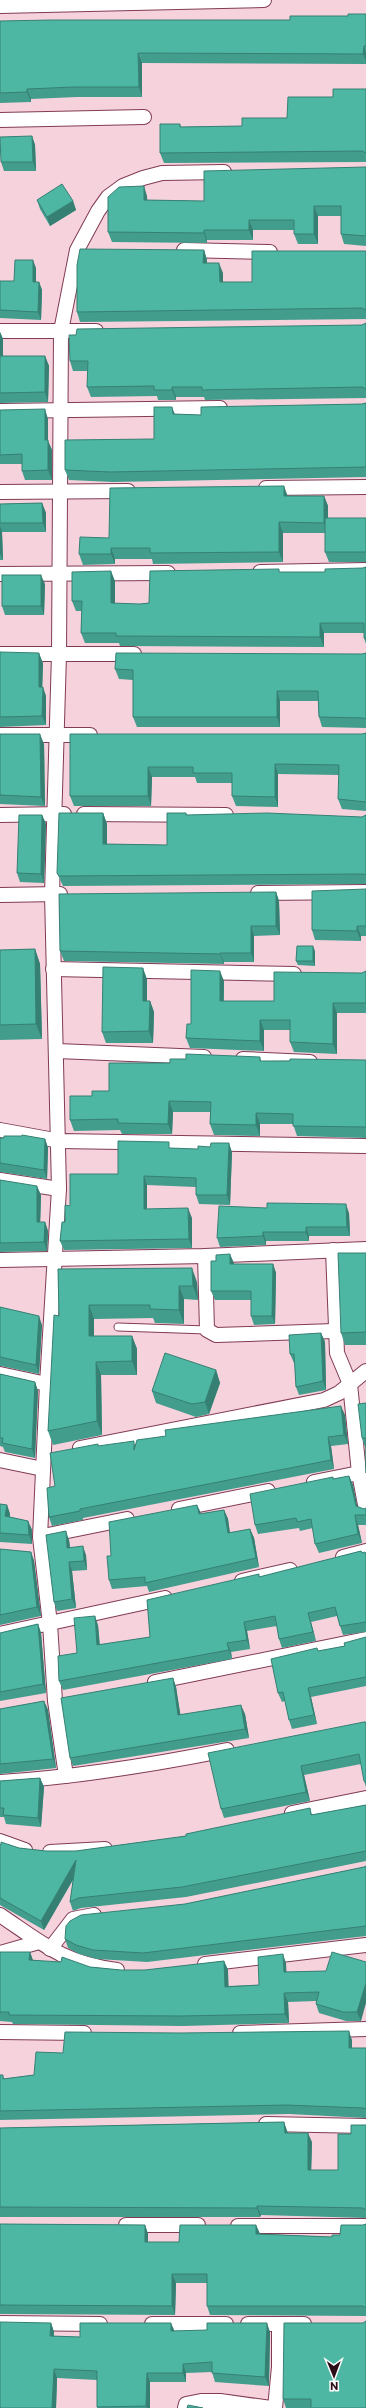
<svg xmlns="http://www.w3.org/2000/svg" width="366" height="2408" font-family="Commissioner,sans-serif">
	<rect width="100%" height="100%" fill="#f5d2dc"/>
	<g fill="none" stroke-linecap="round" stroke-linejoin="round">
		<g stroke="#823b55" stroke-width="9">
			<polyline id="service" points="118,1327 207,1330"/>
		</g>
		<g stroke="#823b55" stroke-width="16">
			<g id="minor">
				<polyline points="0,6 264,0"/>
				<polyline points="0,120 144,117"/>
				<polyline points="184,250 270,252"/>
				<polyline points="0,331 96,331"/>
				<polyline points="0,411 220,408"/>
				<polyline points="266,488 366,487"/>
				<polyline points="0,492 128,491"/>
				<polyline points="260,572 366,570"/>
				<polyline points="0,574 168,573"/>
				<polyline points="0,654 134,654"/>
				<polyline points="0,735 90,735"/>
				<polyline points="84,814 226,815"/>
				<polyline points="0,815 64,814"/>
				<polyline points="258,893 366,892"/>
				<polyline points="0,895 60,894"/>
				<polyline points="53,969 294,974"/>
				<polyline points="57,1051 204,1057"/>
				<polyline points="243,1059 310,1062"/>
				<polyline points="0,1130 60,1141 366,1146"/>
				<polyline points="0,1180 59,1189"/>
				<polyline points="205,1256 207,1330 216,1335 334,1331"/>
				<polyline points="0,1260 205,1256 366,1249"/>
				<polyline points="366,1371 350,1384 359,1473 366,1510"/>
				<polyline points="0,1374 47,1384"/>
				<polyline points="80,1448 324,1400 339,1393 350,1384 337,1353 333,1250"/>
				<polyline points="0,1460 43,1469"/>
				<polyline points="314,1482 359,1473"/>
				<polyline points="179,1509 268,1491"/>
				<polyline points="48,1535 127,1519"/>
				<polyline points="343,1557 366,1551"/>
				<polyline points="242,1581 290,1570"/>
				<polyline points="0,1634 165,1598"/>
				<polyline points="155,1682 366,1639"/>
				<polyline points="66,1776 55,1701 50,1624 40,1537 47,1384 59,1189 52,894 59,654 61,331 77,250 98,211 108,197 123,186 143,178 162,173 224,172"/>
				<path d="M0,1782C76,1777 152,1765 227,1750"/>
				<polyline points="292,1813 366,1798"/>
				<polyline points="0,1841 25,1850"/>
				<polyline points="50,1852 105,1849"/>
				<path d="M0,1915C43,1944 63,1963 117,1970"/>
				<polyline points="50,1949 73,1919 94,1915"/>
				<polyline points="0,1953 39,1942"/>
				<polyline points="205,1964 366,1945"/>
				<polyline points="0,2032 84,2033"/>
				<polyline points="240,2033 366,2029"/>
				<polyline points="266,2124 366,2126"/>
				<polyline points="126,2225 198,2225"/>
				<polyline points="238,2226 366,2226"/>
				<polyline points="0,2323 100,2324"/>
				<polyline points="152,2324 226,2324"/>
				<polyline points="248,2324 304,2324"/>
				<polyline points="185,2408 186,2404 201,2401 220,2401 271,2408"/>
				<polyline points="275,2408 279,2367 279,2324"/>
			</g>
		</g>
		<use href="#service" stroke="#fff" stroke-width="7"/>
		<use href="#minor" stroke="#fff" stroke-width="14"/>
	</g>
	<g fill="#429d8d">
		<polygon points="366,14 366,64 142,63 142,97 77,97 31,99 31,102 0,103 0,21 290,20 348,16"/>
		<polygon points="366,89 366,162 164,163 160,153 180,124 181,127 242,126 287,118 333,97"/>
		<polygon points="32,136 35,145 36,171 4,171 1,162"/>
		<polygon points="366,167 366,246 344,244 341,234 341,216 318,216 318,244 298,244 294,234 294,230 253,230 253,240 207,240 207,243 112,242 108,232 147,196 147,200 204,201"/>
		<polygon points="37,200 73,201 76,210 50,226 40,209"/>
		<polygon points="204,250 207,260 207,263 223,273 223,282 252,282 366,251 366,319 80,322 77,312"/>
		<polygon points="36,268 36,282 39,282 42,290 41,320 0,318 0,281 14,281"/>
		<polygon points="366,323 366,398 205,400 204,397 176,397 176,400 158,400 157,396 91,397 87,387 88,371 73,371 70,361 362,325"/>
		<polygon points="0,332 3,339 3,356 45,356 49,366 48,402 0,403"/>
		<polygon points="366,403 366,477 113,482 69,480 65,470 154,439 175,414 201,415 362,404"/>
		<polygon points="0,410 48,419 48,441 52,450 52,480 25,480 22,471 22,464 0,464"/>
		<polygon points="288,496 324,496 328,506 328,518 366,518 366,562 329,562 325,552 325,533 283,533 283,562 153,564 152,559 115,559 115,564 83,565 79,554 109,538"/>
		<polygon points="42,503 46,513 46,532 2,532 3,560 0,560 0,504"/>
		<polygon points="366,567 366,644 364,638 364,633 324,633 324,647 120,646 119,643 85,643 81,633 82,611 76,611 72,601 115,581 115,604 140,604 149,603 280,572 325,572 363,568"/>
		<polygon points="45,584 44,615 5,615 2,606"/>
		<polygon points="0,652 43,663 42,687 46,696 46,725 0,727"/>
		<polygon points="366,653 366,728 322,727 319,717 318,701 280,701 280,727 137,727 133,717 133,680 119,679 115,669 362,654"/>
		<polygon points="366,733 366,811 342,809 338,799 339,775 278,774 278,807 236,806 232,796 232,783 197,783 195,777 152,777 151,806 74,806 70,796 70,734 362,734"/>
		<polygon points="0,734 44,744 45,806 0,804"/>
		<polygon points="103,813 107,824 107,844 167,845 186,813 187,815 362,817 366,815 366,884 63,886 57,873"/>
		<polygon points="42,815 46,824 44,883 20,882 17,873"/>
		<polygon points="366,889 366,936 361,936 361,941 315,940 312,930"/>
		<polygon points="276,892 279,901 280,935 254,936 254,962 224,962 224,964 64,961 60,951"/>
		<polygon points="35,949 40,964 42,1039 0,1040 0,950"/>
		<polygon points="315,951 315,966 298,965 296,961"/>
		<polygon points="366,971 366,1013 337,1013 337,1054 294,1052 290,1042 290,1030 264,1030 264,1051 190,1048 186,1038 191,1024 224,981 224,1001 274,1001 362,973"/>
		<polygon points="147,979 147,1001 150,1001 154,1012 153,1043 106,1043 102,1032"/>
		<polygon points="260,1057 261,1061 366,1060 366,1138 297,1136 293,1124 260,1124 260,1136 214,1135 210,1124 210,1112 173,1112 172,1134 122,1134 120,1130 74,1131 70,1120 92,1096 109,1091 170,1063 186,1059"/>
		<polygon points="0,1138 45,1139 48,1148 47,1179 0,1172"/>
		<polygon points="171,1148 232,1152 230,1205 199,1204 196,1195 196,1187 147,1185 147,1209 192,1218 192,1248 64,1250 60,1241 70,1206 118,1174"/>
		<polygon points="0,1180 41,1195 40,1222 45,1222 48,1231 47,1251 0,1252"/>
		<polygon points="349,1213 350,1236 309,1236 309,1241 266,1241 266,1245 220,1247 217,1238"/>
		<polygon points="366,1253 366,1345 345,1345 341,1333"/>
		<polygon points="234,1263 234,1264 273,1264 276,1273 275,1324 254,1325 251,1316 251,1300 215,1300 211,1291"/>
		<polygon points="58,1269 197,1282 198,1300 184,1299 184,1324 155,1323 153,1318 94,1319 94,1336 132,1336 137,1349 137,1375 101,1375 102,1435 53,1445 48,1431 59,1316"/>
		<polygon points="0,1307 42,1325 39,1374 1,1366 0,1366"/>
		<polygon points="321,1333 325,1342 326,1390 299,1395 296,1387 295,1363 294,1363 290,1354"/>
		<polygon points="216,1370 220,1383 209,1414 196,1417 156,1403 152,1391"/>
		<polygon points="0,1374 35,1382 38,1391 35,1458 5,1452 3,1447 0,1446"/>
		<polygon points="366,1403 366,1447 365,1447 362,1438"/>
		<polygon points="345,1415 348,1444 331,1446 334,1469 83,1518 83,1520 52,1526 49,1517 55,1486 99,1446 136,1445"/>
		<polygon points="349,1476 353,1485 357,1507 364,1509 366,1508 366,1525 358,1525 362,1543 319,1553 315,1544 313,1528 300,1531 299,1528 258,1534 255,1525 333,1477 333,1479"/>
		<polygon points="0,1504 7,1505 10,1514 10,1517 28,1521 32,1530 32,1544 0,1542"/>
		<polygon points="224,1510 228,1519 230,1533 250,1529 254,1538 259,1567 149,1592 147,1586 112,1589 109,1580 111,1556 201,1514"/>
		<polygon points="69,1540 70,1547 86,1555 87,1570 72,1571 76,1608 57,1611 54,1602"/>
		<polygon points="0,1549 31,1552 34,1561 41,1616 0,1625"/>
		<polygon points="361,1551 362,1553 366,1554 366,1632 343,1635 340,1626 337,1616 311,1622 316,1641 282,1648 279,1639 277,1626 247,1631 250,1649 231,1652 232,1659 63,1690 59,1681 77,1653 98,1625 100,1645 150,1637 260,1577"/>
		<polygon points="38,1624 41,1633 46,1693 0,1701 0,1633"/>
		<polygon points="366,1637 366,1686 311,1697 317,1724 292,1729 289,1720 285,1701 282,1702 278,1693 318,1651 345,1646"/>
		<polygon points="173,1678 176,1687 180,1715 245,1714 249,1738 73,1766 70,1758"/>
		<polygon points="44,1701 48,1710 56,1768 0,1774 0,1709"/>
		<polygon points="364,1722 366,1722 366,1787 364,1781 361,1764 304,1775 310,1801 224,1818 221,1809"/>
		<polygon points="40,1778 44,1787 41,1827 6,1824 4,1817 0,1817 0,1781"/>
		<polygon points="366,1805 366,1861 186,1897 81,1908 73,1911 70,1902 73,1880 44,1930 0,1905 0,1844 19,1848 46,1851 76,1851 186,1836 310,1808 312,1815"/>
		<polygon points="366,1866 366,1936 147,1962 97,1959 79,1954 68,1948 65,1939 185,1904 364,1867"/>
		<polygon points="0,1952 30,1952 33,1960 90,1967 121,1970 145,1970 224,1961 228,1970 228,1986 259,1985 286,1963 286,1972 326,1971 366,1962 361,2021 346,2021 319,2013 316,2004 316,2001 288,2002 289,2023 183,2026 13,2024 12,2022 0,2021"/>
		<polygon points="352,2040 352,2048 366,2048 366,2118 289,2114 0,2120 0,2075 3,2075 4,2079 34,2075 63,2053"/>
		<polygon points="284,2122 288,2133 312,2142 311,2170 338,2170 351,2134 366,2125 366,2218 261,2215 260,2217 0,2217 0,2128"/>
		<polygon points="0,2224 145,2225 148,2234 148,2242 179,2242 256,2225 260,2234 332,2237 340,2235 366,2224 366,2316 210,2315 207,2306 207,2283 176,2283 175,2315 0,2314"/>
		<polygon points="51,2323 54,2332 54,2336 80,2337 174,2331 270,2332 269,2386 215,2382 212,2372 186,2373 186,2382 150,2382 150,2408 97,2408 97,2380 57,2378 56,2408 0,2408"/>
		<polygon points="363,2323 366,2408 286,2408 283,2399"/>
	</g>
	<g fill="#368073">
		<polygon points="364,46 366,53 366,61 363,54"/>
		<polygon points="138,53 142,63 142,97 139,87"/>
		<polygon points="27,89 31,99 31,102 27,92"/>
		<polygon points="32,136 35,145 36,171 33,162"/>
		<polygon points="144,186 147,196 148,210 144,200"/>
		<polygon points="73,201 76,210 50,226 47,217"/>
		<polygon points="314,206 318,216 318,244 314,234"/>
		<polygon points="249,220 253,230 253,240 249,230"/>
		<polygon points="204,230 207,240 207,243 204,233"/>
		<polygon points="204,250 207,260 207,273 203,263"/>
		<polygon points="33,260 36,268 36,290 33,282"/>
		<polygon points="219,263 223,273 223,292 220,282"/>
		<polygon points="39,282 42,290 41,320 38,312"/>
		<polygon points="0,332 3,339 3,365 0,358"/>
		<polygon points="45,356 49,366 48,402 45,392"/>
		<polygon points="172,387 176,397 176,400 172,390"/>
		<polygon points="172,407 176,417 173,414"/>
		<polygon points="45,409 48,419 48,441 52,450 52,480 48,470 45,440"/>
		<polygon points="284,486 288,497 284,496"/>
		<polygon points="324,496 328,506 328,533 324,523"/>
		<polygon points="42,503 46,513 46,532 43,523"/>
		<polygon points="279,522 283,533 283,562 279,552"/>
		<polygon points="0,526 2,532 3,560 0,553"/>
		<polygon points="111,548 115,559 115,564 111,554"/>
		<polygon points="111,571 115,581 115,614 111,603"/>
		<polygon points="41,575 45,584 44,615 41,606"/>
		<polygon points="320,623 324,633 324,647 320,637"/>
		<polygon points="39,653 43,663 42,696 39,687"/>
		<polygon points="43,687 46,696 46,725 42,716"/>
		<polygon points="277,691 280,701 280,727 277,717"/>
		<polygon points="40,734 44,744 45,806 41,797"/>
		<polygon points="275,764 278,774 278,807 275,797"/>
		<polygon points="148,767 152,777 151,806 148,796"/>
		<polygon points="103,813 107,824 107,854 103,844"/>
		<polygon points="42,815 46,824 44,883 41,874"/>
		<polygon points="276,892 279,901 280,935 276,926"/>
		<polygon points="251,926 254,936 254,962 251,953"/>
		<polygon points="357,926 361,936 361,941 357,931"/>
		<polygon points="313,946 315,951 315,966 313,961"/>
		<polygon points="35,949 40,964 42,1039 36,1024"/>
		<polygon points="220,953 224,962 224,964 220,954"/>
		<polygon points="143,968 147,979 147,1012 143,1001"/>
		<polygon points="220,971 224,981 223,1011 220,1001"/>
		<polygon points="150,1001 154,1012 153,1043 149,1031"/>
		<polygon points="333,1003 337,1013 337,1054 333,1044"/>
		<polygon points="260,1020 264,1030 264,1051 260,1041"/>
		<polygon points="169,1101 173,1112 172,1134 168,1124"/>
		<polygon points="256,1113 260,1124 260,1136 256,1125"/>
		<polygon points="45,1139 48,1148 47,1179 44,1170"/>
		<polygon points="229,1143 232,1152 230,1205 227,1195"/>
		<polygon points="144,1176 147,1185 147,1218 144,1209"/>
		<polygon points="37,1186 41,1195 40,1231 37,1222"/>
		<polygon points="346,1204 349,1213 350,1236 347,1227"/>
		<polygon points="188,1208 192,1218 192,1248 189,1239"/>
		<polygon points="45,1222 48,1231 47,1251 44,1242"/>
		<polygon points="306,1227 309,1236 309,1241 306,1232"/>
		<polygon points="263,1232 266,1241 266,1245 263,1236"/>
		<polygon points="230,1254 234,1263 233,1273 230,1264"/>
		<polygon points="273,1264 276,1273 275,1324 272,1316"/>
		<polygon points="192,1268 197,1282 198,1300 193,1286"/>
		<polygon points="179,1286 184,1299 184,1324 179,1310"/>
		<polygon points="89,1305 94,1319 94,1350 89,1336"/>
		<polygon points="39,1316 42,1325 39,1374 36,1365"/>
		<polygon points="321,1333 325,1342 326,1390 323,1381"/>
		<polygon points="132,1336 137,1349 137,1375 132,1361"/>
		<polygon points="96,1362 101,1375 102,1435 97,1421"/>
		<polygon points="216,1370 220,1383 209,1414 205,1402"/>
		<polygon points="35,1382 38,1391 35,1458 32,1449"/>
		<polygon points="341,1406 345,1415 348,1444 344,1435"/>
		<polygon points="328,1437 331,1446 334,1469 331,1460"/>
		<polygon points="349,1476 353,1485 359,1515 356,1506"/>
		<polygon points="7,1505 10,1514 8,1525 5,1516"/>
		<polygon points="197,1505 201,1513 199,1514"/>
		<polygon points="224,1510 228,1519 231,1542 228,1533"/>
		<polygon points="355,1515 358,1525 362,1543 358,1534"/>
		<polygon points="28,1521 32,1530 32,1544 29,1535"/>
		<polygon points="250,1529 254,1538 259,1567 256,1558"/>
		<polygon points="66,1531 69,1540 71,1556 67,1548"/>
		<polygon points="83,1546 86,1555 87,1570 84,1561"/>
		<polygon points="31,1552 34,1561 41,1616 37,1607"/>
		<polygon points="69,1562 72,1571 76,1608 72,1599"/>
		<polygon points="308,1613 311,1622 316,1641 313,1632"/>
		<polygon points="95,1616 98,1625 100,1654 97,1645"/>
		<polygon points="244,1622 247,1631 250,1649 247,1640"/>
		<polygon points="38,1624 41,1633 46,1693 43,1684"/>
		<polygon points="227,1643 231,1652 232,1659 229,1650"/>
		<polygon points="173,1678 176,1687 182,1724 178,1715"/>
		<polygon points="308,1688 311,1697 317,1724 314,1715"/>
		<polygon points="44,1701 48,1710 56,1768 53,1759"/>
		<polygon points="241,1705 245,1714 249,1738 245,1729"/>
		<polygon points="301,1766 304,1775 310,1801 306,1792"/>
		<polygon points="40,1778 44,1787 41,1827 38,1818"/>
		<polygon points="76,1860 79,1869 44,1930 41,1921"/>
		<polygon points="30,1952 33,1961 29,1960"/>
		<polygon points="283,1954 286,1963 287,1981 284,1972"/>
		<polygon points="224,1961 228,1970 229,1996 225,1987"/>
		<polygon points="366,1983 366,2003 361,2021 357,2012"/>
		<polygon points="284,1993 288,2002 289,2023 285,2014"/>
		<polygon points="349,2031 352,2040 352,2057 349,2048"/>
		<polygon points="284,2122 287,2132 288,2142 285,2133"/>
		<polygon points="308,2133 312,2142 311,2179 308,2170"/>
		<polygon points="257,2206 261,2215 260,2217 257,2208"/>
		<polygon points="145,2225 148,2234 148,2252 145,2242"/>
		<polygon points="256,2225 260,2234 256,2234"/>
		<polygon points="172,2274 176,2283 175,2315 172,2306"/>
		<polygon points="51,2323 54,2332 53,2345 50,2336"/>
		<polygon points="171,2323 175,2332 171,2331"/>
		<polygon points="267,2323 270,2332 269,2386 265,2377"/>
		<polygon points="183,2364 186,2373 186,2382 183,2373"/>
		<polygon points="54,2369 57,2378 56,2408 52,2408"/>
		<polygon points="147,2373 150,2382 150,2408 147,2408 146,2406"/>
	</g>
	<g fill="#4db7a4" stroke="#368073">
		<polygon points="348,14 366,14 366,46 364,46 363,54 138,53 139,87 74,87 27,89 27,92 0,93 0,21 52,20 290,20 290,16 348,16"/>
		<polygon points="333,89 366,89 366,153 362,151 160,153 160,124 180,124 180,127 242,126 242,118 287,118 288,97 333,97"/>
		<polygon points="32,136 33,162 1,162 0,137"/>
		<polygon points="366,167 366,236 341,234 341,206 314,206 314,234 294,234 294,220 249,220 249,230 204,230 204,233 108,232 108,197 119,187 144,186 144,200 204,201 204,171"/>
		<polygon points="62,184 73,201 47,217 37,200"/>
		<polygon points="80,249 204,250 203,263 219,263 220,282 252,282 252,251 366,251 366,310 362,308 77,312 77,265"/>
		<polygon points="15,260 33,260 33,282 39,282 38,312 0,310 0,281 14,281"/>
		<polygon points="366,323 366,389 362,387 202,390 202,387 172,387 172,390 154,390 154,386 87,387 88,361 70,361 69,335 76,335 77,329 362,325"/>
		<polygon points="0,356 45,356 45,392 0,393"/>
		<polygon points="366,403 366,467 110,472 65,470 65,440 154,439 154,407 172,407 173,414 201,415 201,407 362,404"/>
		<polygon points="45,409 45,440 48,440 48,470 22,471 22,454 0,455 0,410"/>
		<polygon points="284,486 284,496 324,496 324,523 279,522 279,552 150,553 150,548 111,548 111,554 79,554 80,537 109,538 110,488"/>
		<polygon points="42,503 43,523 0,523 0,504"/>
		<rect x="325" y="518" width="41" height="34"/>
		<polygon points="366,567 366,639 364,638 364,623 320,623 320,637 116,636 116,633 81,633 82,601 72,601 72,572 111,571 111,603 140,604 149,603 150,571 279,569 279,572 325,572 325,569 363,568"/>
		<rect x="2" y="575" width="39" height="31"/>
		<polygon points="0,652 39,653 39,687 43,687 42,716 0,717"/>
		<polygon points="116,653 362,654 366,653 366,719 363,718 319,717 318,691 277,691 277,717 133,717 133,670 115,669"/>
		<polygon points="366,733 366,802 338,799 339,765 275,764 275,797 232,796 232,773 193,773 193,767 148,767 148,796 70,796 70,734 362,734"/>
		<polygon points="0,734 40,734 41,797 0,795"/>
		<polygon points="59,813 103,813 103,844 167,845 167,813 186,813 186,815 267,813 362,817 366,815 366,875 363,874 59,876 57,873"/>
		<polygon points="19,815 42,815 41,874 17,873"/>
		<polygon points="366,889 366,926 357,926 357,931 312,930 312,891"/>
		<polygon points="276,892 276,926 251,926 251,953 220,953 220,954 60,951 59,894"/>
		<polygon points="297,946 313,946 313,961 296,961"/>
		<polygon points="35,949 36,1024 0,1025 0,950"/>
		<polygon points="103,967 143,968 143,1001 150,1001 149,1031 102,1032"/>
		<polygon points="191,970 220,971 220,1001 274,1001 274,972 362,973 366,971 366,1003 333,1003 333,1044 290,1042 290,1020 260,1020 260,1041 186,1038 187,1024 191,1024"/>
		<polygon points="186,1054 260,1057 260,1061 290,1061 290,1059 366,1060 366,1127 293,1126 293,1114 256,1113 256,1125 210,1124 211,1102 169,1101 168,1124 118,1123 118,1119 70,1120 70,1096 92,1096 92,1091 109,1091 109,1063 170,1063 170,1059 186,1059"/>
		<polygon points="22,1135 45,1139 44,1170 0,1163 0,1138 4,1138 4,1136 22,1136"/>
		<polygon points="118,1141 169,1142 169,1148 198,1149 198,1146 210,1147 211,1143 229,1143 227,1195 196,1195 196,1178 144,1176 144,1209 188,1208 189,1239 60,1241 62,1222 65,1222 65,1205 70,1206 70,1174 118,1174"/>
		<polygon points="0,1180 37,1186 37,1222 45,1222 44,1242 0,1243"/>
		<polygon points="267,1203 346,1204 347,1227 306,1227 306,1232 263,1232 263,1236 217,1238 219,1206 267,1208"/>
		<polygon points="338,1253 366,1253 366,1332 341,1333"/>
		<polygon points="230,1254 230,1264 273,1264 272,1316 251,1316 251,1291 211,1291 211,1261 216,1261 216,1255"/>
		<polygon points="192,1268 193,1286 179,1286 179,1310 150,1309 150,1305 89,1305 89,1336 132,1336 132,1361 96,1362 97,1421 48,1431 54,1315 59,1316 58,1269"/>
		<polygon points="0,1307 39,1316 36,1365 0,1357"/>
		<polygon points="321,1333 323,1381 296,1387 294,1354 290,1354 289,1335"/>
		<polygon points="165,1353 216,1370 205,1402 192,1404 152,1391"/>
		<polygon points="0,1374 35,1382 32,1449 2,1443 3,1438 0,1438"/>
		<polygon points="366,1403 366,1473 366,1438 362,1438 358,1404"/>
		<polygon points="341,1406 344,1435 328,1437 331,1460 80,1509 80,1511 49,1517 47,1488 55,1486 50,1453 98,1444 98,1446 134,1441 134,1450 137,1440 166,1436 165,1430"/>
		<polygon points="349,1476 356,1506 364,1509 366,1508 366,1515 355,1515 358,1534 315,1544 311,1519 297,1522 296,1518 255,1525 250,1494 333,1477 333,1479"/>
		<polygon points="0,1504 7,1505 5,1516 28,1521 29,1535 0,1533"/>
		<polygon points="197,1505 199,1514 224,1510 228,1533 250,1529 256,1558 145,1583 145,1577 109,1580 107,1556 111,1556 109,1522"/>
		<polygon points="66,1531 67,1548 83,1546 84,1561 69,1562 72,1599 54,1602 46,1535"/>
		<polygon points="0,1549 31,1552 37,1607 0,1615"/>
		<polygon points="361,1551 362,1553 365,1552 366,1555 366,1622 340,1626 335,1607 308,1613 313,1632 279,1639 275,1616 244,1622 247,1640 227,1643 229,1650 59,1681 58,1656 77,1653 74,1618 95,1616 97,1645 150,1637 147,1600 259,1574 259,1577"/>
		<polygon points="38,1624 43,1684 0,1692 0,1633"/>
		<polygon points="366,1637 366,1677 308,1688 314,1715 289,1720 283,1692 278,1693 271,1659 317,1648 318,1651 345,1646 344,1643"/>
		<polygon points="173,1678 178,1715 241,1705 245,1729 70,1758 61,1698"/>
		<polygon points="44,1701 53,1759 0,1764 0,1709"/>
		<polygon points="364,1722 366,1722 366,1782 364,1781 359,1754 301,1766 306,1792 221,1809 208,1753"/>
		<polygon points="40,1778 38,1818 3,1815 4,1808 0,1808 0,1781"/>
		<polygon points="366,1805 366,1851 182,1887 78,1898 70,1902 76,1860 41,1921 0,1898 0,1844 1,1845 1,1842 19,1848 46,1851 76,1851 186,1836 186,1834 310,1808 311,1815"/>
		<polygon points="366,1866 366,1926 143,1953 93,1950 76,1945 65,1939 66,1926 70,1921 81,1915 185,1904 364,1867"/>
		<polygon points="0,1952 30,1952 29,1960 61,1962 62,1957 90,1967 121,1970 145,1970 224,1961 225,1987 259,1985 258,1957 283,1954 284,1972 326,1971 332,1952 366,1962 366,1983 357,2012 343,2012 316,2004 319,1992 284,1993 285,2014 180,2016 9,2015 9,2012 0,2012"/>
		<polygon points="349,2031 349,2048 366,2048 366,2109 363,2108 286,2105 0,2111 0,2075 3,2075 3,2079 34,2075 36,2052 63,2053 65,2032 180,2033"/>
		<polygon points="284,2122 285,2133 308,2133 308,2170 338,2170 338,2134 351,2134 351,2125 366,2125 366,2210 363,2208 257,2206 257,2208 0,2207 0,2128"/>
		<polygon points="0,2224 145,2225 145,2242 179,2242 180,2225 256,2225 256,2234 332,2237 332,2235 340,2235 341,2225 363,2225 366,2224 366,2308 363,2306 207,2306 207,2274 172,2274 172,2306 0,2305"/>
		<polygon points="366,2321 366,2408 311,2408 311,2399 283,2399 284,2323 363,2323"/>
		<polygon points="0,2322 51,2323 50,2336 80,2337 80,2323 171,2323 171,2331 207,2330 207,2323 267,2323 265,2377 212,2373 212,2362 183,2364 183,2373 147,2373 146,2406 97,2407 97,2371 54,2369 52,2408 0,2408"/>
		<polygon points="188,2405 203,2408 187,2408"/>
	</g>
	<g transform="translate(334 2376) rotate(179)" stroke="#fefefe" stroke-width="3" paint-order="stroke">
	<path d="M0-3L7 15L0 10L-7 15Z" fill="#2b0d18"/>
	<text y="-6" font-size="11" font-weight="bold" text-anchor="middle" fill="#2b0d18">N</text>
	</g>
</svg>
